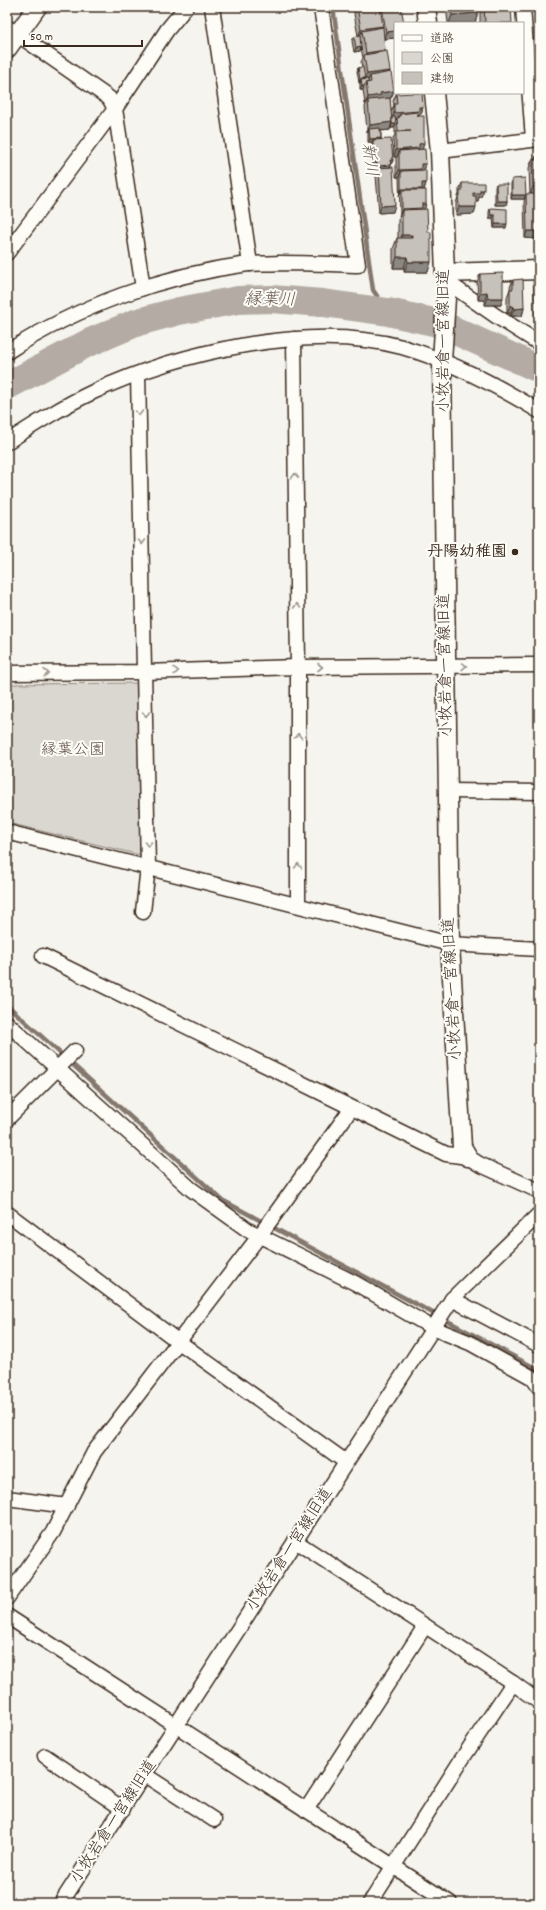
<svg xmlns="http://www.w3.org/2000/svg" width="546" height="1910" font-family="Dekko,'Klee One',sans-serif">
	<rect width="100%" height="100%" fill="#f5f4ee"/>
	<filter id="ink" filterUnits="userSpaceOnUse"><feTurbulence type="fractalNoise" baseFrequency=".025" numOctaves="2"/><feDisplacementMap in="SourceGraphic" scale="8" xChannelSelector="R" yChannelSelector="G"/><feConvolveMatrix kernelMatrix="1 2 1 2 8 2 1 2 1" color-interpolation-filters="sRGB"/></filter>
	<g filter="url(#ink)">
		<g fill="#dad6d0" stroke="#8a8077">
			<polygon points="533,278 539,278 539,335 535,332"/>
			<polygon points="137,683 140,855 8,823 7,684"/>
		</g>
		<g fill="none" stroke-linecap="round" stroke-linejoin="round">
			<g stroke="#84786e" stroke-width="4.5">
				<polyline points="333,7 373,290 388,312"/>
				<polyline points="7,1005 222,1200 539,1370"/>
			</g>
			<polyline stroke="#b4aca4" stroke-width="28" points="7,386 88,343 138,322 179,311 238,300 271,299 323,303 388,312 438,323 539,369"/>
			<g stroke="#3b2a1e" stroke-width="17">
				<g id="minor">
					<polyline points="212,7 250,264"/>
					<polyline points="523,7 533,139"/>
					<polyline points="7,27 109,98 115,109 143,288"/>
					<polyline points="440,151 539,139"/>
					<polyline points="7,253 115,109 167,30 186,7"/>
					<polyline points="447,282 496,316 539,343"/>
					<polyline points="294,339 298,667 298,905"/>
					<path d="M7,352C78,306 164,275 248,264C258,263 269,264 279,263C305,263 331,264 358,265L321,7"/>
					<polyline points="138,374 148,867 143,912"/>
					<path d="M7,442C35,424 63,406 93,392C179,352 309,322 402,347C451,361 496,385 539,411"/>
					<polyline points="7,673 145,672 298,667 539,665"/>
					<polyline points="448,791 539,792"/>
					<polyline points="7,832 450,944 539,949"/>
					<polyline points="43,956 446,1154 468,1157 479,1164 539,1191"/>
					<polyline points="7,1023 191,1189 248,1230 355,1283 433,1328 470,1343 533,1378 539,1387"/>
					<polyline points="7,1119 75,1051"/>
					<polyline points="7,1213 179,1342 346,1462"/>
					<polyline points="452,1299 539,1345"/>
					<polyline points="7,1498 67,1506"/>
					<polyline points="295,1541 513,1683 539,1702"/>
					<polyline points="7,1598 53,1532 94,1452 260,1235 351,1109"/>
					<polyline points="7,1616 450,1903"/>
					<polyline points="45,1756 123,1809"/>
					<polyline points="145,1775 214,1820"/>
					<polyline points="306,1810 425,1626"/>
					<polyline points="61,1903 452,1299 539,1214"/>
					<polyline points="370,1903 460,1762 513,1683"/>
				</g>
			</g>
			<g stroke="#3b2a1e" stroke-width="21">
				<g id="tertiary">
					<polyline points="426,7 428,23"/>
					<polyline points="7,49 37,7"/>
					<polyline points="434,93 440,151 445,273 447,282 442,361 450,944 462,1147 468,1157"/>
					<polyline points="445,273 539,270"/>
				</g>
			</g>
			<use href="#minor" stroke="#fdfcf7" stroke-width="14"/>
			<use href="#tertiary" stroke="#fdfcf7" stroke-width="18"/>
		</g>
		<g fill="#aba6a1" stroke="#3b2a1e">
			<polygon points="353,7 401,7 395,38 384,39 384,52 394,91 391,98 390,98 391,112 394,105 393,101 396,94 423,107 421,114 418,114 418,116 422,149 426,164 424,170 426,183 424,190 426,204 424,209 428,272 404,272 404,268 393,268 393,249 397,238 398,238 398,220 400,216 399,177 396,177 396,158 397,157 394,157 393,139 395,134 395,127 394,128 391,128 391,127 390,130 381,131 381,140 393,160 390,168 393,212 379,213 376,176 377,173 374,173 374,168 372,169 370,148 372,142 368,142 368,132 367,132 365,107 366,104 365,104 363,90 360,90 360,83 359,83 357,71 358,68 362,67 361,62 363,58 361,48 360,51 354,52 352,41 354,37 358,36 354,14 355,13 354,13"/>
			<polygon points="446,7 478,7 475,23 448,23"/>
			<polygon points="482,7 484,7 512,23 480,23 480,14"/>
			<polygon points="536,7 539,7 539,37 537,37 537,32 538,29 536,29"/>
			<polygon points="536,156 539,194 530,194 529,168 532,160 534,160"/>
			<polygon points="512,179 526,195 524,199 511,199 511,182"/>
			<polygon points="462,183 481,197 479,197 478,201 476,201 474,214 456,215 456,203 459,194 459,190"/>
			<polygon points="496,184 507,201 506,205 495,205 495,187"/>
			<polygon points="526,194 539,239 525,238 524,202"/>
			<polygon points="490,208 506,228 494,228 493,218 489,218 489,212"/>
			<polygon points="480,274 501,305 485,305 485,300 478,300 477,282"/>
			<polygon points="513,280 524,308 522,316 511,316 511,313 507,313 507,297 510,289 510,287"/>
		</g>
		<g fill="#8b8783" stroke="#3b2a1e">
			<polygon points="478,13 475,23 449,23 452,15"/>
			<polygon points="537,25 539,25 539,29 536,29"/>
			<polygon points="383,26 380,33 362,31 360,36 358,37 361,29"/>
			<polygon points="395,31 395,38 384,39 386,32"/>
			<polygon points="538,33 539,33 539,37 537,37"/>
			<polygon points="361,47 360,51 354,52 356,48"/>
			<polygon points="385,50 382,57 364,57 366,53"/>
			<polygon points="390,71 387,78 370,76 368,81 364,81 367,74"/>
			<polygon points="365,78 363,82 361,80 360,83 359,83 360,79"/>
			<polygon points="362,86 364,86 363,90 360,90"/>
			<polygon points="394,91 391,98 379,100 368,100 366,104 365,104 368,97 380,93"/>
			<polygon points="419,107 423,107 421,114 418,114 417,119 400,117 400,114 397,120 397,118 396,120 392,120 394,113"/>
			<polygon points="392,122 390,130 369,132 369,129 368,132 367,132 370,125"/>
			<polygon points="392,124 396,124 394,128 391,128"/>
			<polygon points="381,138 380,141 373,140 372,142 368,142 370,139"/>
			<polygon points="424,143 422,151 399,151 397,157 394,157 396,150 419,144"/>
			<polygon points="390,160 393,160 388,172 379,168 377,173 374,173 377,166"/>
			<polygon points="374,161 377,161 374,168 372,169"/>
			<polygon points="421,164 426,164 424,171 401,171 399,177 396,177 399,170"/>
			<polygon points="422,183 426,183 424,190 402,190 399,196 401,189"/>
			<polygon points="533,187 539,187 539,194 530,194"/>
			<polygon points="480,190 484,190 481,197 479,197 478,201 470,201 473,193"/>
			<polygon points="512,195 526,195 524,199 511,199"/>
			<polygon points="497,201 507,201 506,205 495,205"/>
			<polygon points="422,204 426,204 424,211 402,210 399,216 402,209"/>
			<polygon points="395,205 393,212 379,213 381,206"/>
			<polygon points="459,207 476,207 474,214 456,215"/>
			<polygon points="491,215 495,215 493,218 489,218"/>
			<polygon points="495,224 507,224 506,228 494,228"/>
			<polygon points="527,231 539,231 539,239 525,238"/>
			<polygon points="402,235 412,235 408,245 399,245"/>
			<polygon points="397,257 407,257 404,268 393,268"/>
			<polygon points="408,262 431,262 428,272 404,272"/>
			<polygon points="487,292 485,300 478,300 480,293"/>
			<polygon points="488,298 503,298 501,305 485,305"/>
			<polygon points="510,306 513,306 511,313 507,313"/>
			<polygon points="524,308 522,316 511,316 514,309"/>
		</g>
		<g fill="#c7c1bb" stroke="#3b2a1e">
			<polygon points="357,7 380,7 383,26 361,29"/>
			<polygon points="382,7 401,7 404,23 395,23 395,31 386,32"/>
			<polygon points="451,7 478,7 478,13 452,15"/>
			<polygon points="484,7 511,7 512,23 485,23"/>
			<rect x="537" y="7" width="2" height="18"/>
			<polygon points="383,27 385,50 366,53 362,31"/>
			<rect x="538" y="28" width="1" height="5"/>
			<polygon points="360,36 361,47 356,48 354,37"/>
			<polygon points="387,51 390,71 367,74 364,55"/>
			<polygon points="363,67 365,78 360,79 358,68"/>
			<polygon points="391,72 394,91 380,93 381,95 368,97 366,83 371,82 370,76"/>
			<polygon points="368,79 368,82 366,83 364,86 362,86 361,80"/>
			<polygon points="414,93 422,93 423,107 419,107 419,111 394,113 394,104 397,104 396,94"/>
			<polygon points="390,98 392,122 370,125 368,100"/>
			<polygon points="417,112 418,116 424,116 424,143 419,144 419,148 396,150 396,132 411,131 398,131 397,118 400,117 400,114"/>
			<polygon points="392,117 395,117 396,124 392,124"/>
			<polygon points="380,128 381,138 370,139 369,129"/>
			<polygon points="391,139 393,160 390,160 391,165 377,166 377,161 374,161 373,140"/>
			<polygon points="425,149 426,164 421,164 421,169 399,170 399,151"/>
			<polygon points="536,156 539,156 539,187 533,187 532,160 536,160"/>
			<polygon points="393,167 395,205 381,206 379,168"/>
			<polygon points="426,170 426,183 422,183 422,189 401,189 401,171"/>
			<polygon points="525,178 526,195 512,195 512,179"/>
			<polygon points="462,183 484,183 484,190 480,190 480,193 473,193 473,196 476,196 476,207 459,207 458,196 460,196 460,191 462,191"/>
			<polygon points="496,184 507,184 507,201 497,201"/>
			<polygon points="402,190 426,190 426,204 422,204 422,208 402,209"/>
			<polygon points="526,194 539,194 539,231 527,231"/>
			<polygon points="490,208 507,209 507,224 495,224 495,215 491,215"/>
			<polygon points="427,209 428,232 431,232 431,262 408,262 407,257 397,257 397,238 412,238 412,235 402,235 402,210"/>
			<polygon points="503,273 503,298 488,298 487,292 480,293 480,274"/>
			<polygon points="523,279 524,308 514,309 513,306 510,306 510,289 513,289 513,280"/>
		</g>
		<defs><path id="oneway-chevron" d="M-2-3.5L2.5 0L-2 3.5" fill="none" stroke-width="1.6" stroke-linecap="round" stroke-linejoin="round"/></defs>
		<g stroke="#9c938a">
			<use href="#oneway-chevron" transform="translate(139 413) rotate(89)"/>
			<use href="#oneway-chevron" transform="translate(295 476) rotate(-91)"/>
			<use href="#oneway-chevron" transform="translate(142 542) rotate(89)"/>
			<use href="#oneway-chevron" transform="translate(297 606) rotate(-91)"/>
			<use href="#oneway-chevron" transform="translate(464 666) rotate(-1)"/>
			<use href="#oneway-chevron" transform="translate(320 667)"/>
			<use href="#oneway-chevron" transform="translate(176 671) rotate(-2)"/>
			<use href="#oneway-chevron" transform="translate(46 673) rotate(-1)"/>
			<use href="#oneway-chevron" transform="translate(146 714) rotate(89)"/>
			<use href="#oneway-chevron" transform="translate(298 736) rotate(-90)"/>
			<use href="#oneway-chevron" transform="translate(148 844) rotate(89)"/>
			<use href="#oneway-chevron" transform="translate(298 866) rotate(-90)"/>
		</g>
	</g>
	<circle fill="#3b2a1e" stroke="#fdfcf7" stroke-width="1.5" cx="515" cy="552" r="4"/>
	<g text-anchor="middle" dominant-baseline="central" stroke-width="4" stroke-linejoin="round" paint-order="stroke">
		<g font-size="16" fill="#3b2a1e" stroke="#fdfcf7">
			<text transform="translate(444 341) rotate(-90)">小牧岩倉一宮線旧道</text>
			<text transform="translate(446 665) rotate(-91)">小牧岩倉一宮線旧道</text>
			<text transform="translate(453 989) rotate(-93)">小牧岩倉一宮線旧道</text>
			<text transform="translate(290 1550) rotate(-57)">小牧岩倉一宮線旧道</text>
			<text transform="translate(114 1822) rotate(-57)">小牧岩倉一宮線旧道</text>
		</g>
		<g font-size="16" font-weight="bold" fill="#3b2a1e" stroke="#fdfcf7" text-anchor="end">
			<text x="507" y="552">丹陽幼稚園</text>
		</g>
		<g font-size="16" fill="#63554a" stroke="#fdfcf7">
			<text x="73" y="750">縁葉公園</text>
		</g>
		<g font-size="17" font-style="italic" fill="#65584d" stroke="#fdfcf7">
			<text transform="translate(368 160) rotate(82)">新川</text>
			<text transform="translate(270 301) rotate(1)">縁葉川</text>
		</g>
	</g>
	<rect width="546" height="1910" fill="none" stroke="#fdfcf7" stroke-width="24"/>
	<rect x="12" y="12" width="522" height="1886" fill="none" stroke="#3b2a1e" stroke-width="1.5" filter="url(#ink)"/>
	<rect x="394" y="22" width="130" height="72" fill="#fdfcf7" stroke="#afa8a0"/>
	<rect x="402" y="35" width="20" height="6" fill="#fdfcf7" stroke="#afa8a0"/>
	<text x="430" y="42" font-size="12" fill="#3b2a1e">道路</text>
	<rect x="402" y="52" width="20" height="12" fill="#dad6d0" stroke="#afa8a0"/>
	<text x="430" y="62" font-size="12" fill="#3b2a1e">公園</text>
	<rect x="402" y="72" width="20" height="12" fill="#c7c1bb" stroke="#afa8a0"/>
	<text x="430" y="82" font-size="12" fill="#3b2a1e">建物</text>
	<path d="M24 40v6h118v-6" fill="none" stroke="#3b2a1e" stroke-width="2"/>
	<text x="30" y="40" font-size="12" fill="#3b2a1e" stroke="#fdfcf7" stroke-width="3" paint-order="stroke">50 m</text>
</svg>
